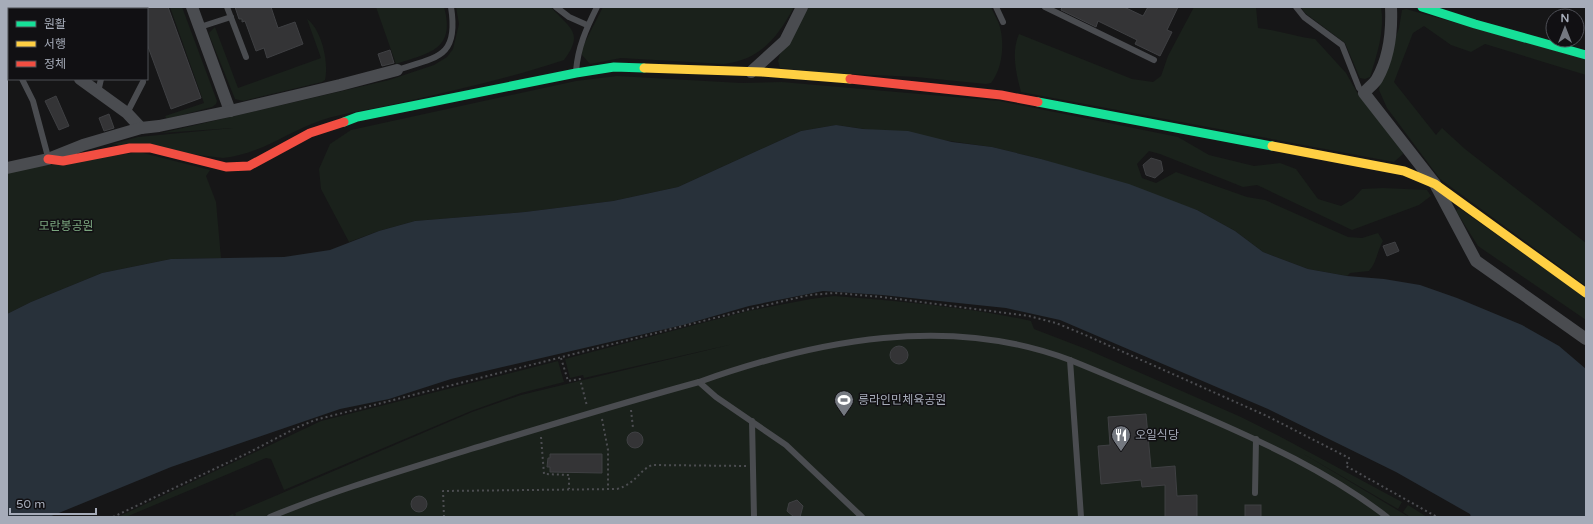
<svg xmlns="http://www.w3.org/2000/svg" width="1593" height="524" font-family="'Varela Round','Noto Sans KR',sans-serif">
	<rect width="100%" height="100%" fill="#161617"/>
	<g fill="#1a211b">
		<polygon points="170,7 182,7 217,101 216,104 212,107 167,119 165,116 204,103"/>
		<path d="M376,7H444C456,50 429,53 396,64Z"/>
		<path d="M456,7H551C569,28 585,32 564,60C507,79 448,92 390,105C368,110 343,113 322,120C286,132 262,154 223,158L112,144L138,137L233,128L161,133L389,80L434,65L447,57L453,49L459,24Z"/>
		<path d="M603,7H794C777,38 761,59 724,64L621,58L590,64L582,55L581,50Z"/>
		<path d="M808,7H991C993,13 997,18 999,24C1005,42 1003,68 991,83L986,84L916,77L829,73L780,68L778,61L780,54L787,46Z"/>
		<path d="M1194,7H1256L1258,28C1278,30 1295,37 1315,39L1346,73L1358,94L1402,149L1403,154L1394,162L1021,92C1016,73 1011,52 1019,34L1132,79L1153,82L1161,76L1168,56Z"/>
		<path d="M1301,7H1381C1385,30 1377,55 1370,77L1365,79L1360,78L1345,43L1305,13Z"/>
		<polygon points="1406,9 1586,59 1586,75 1485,44 1471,52 1451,45 1424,26 1413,33 1394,82 1436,135 1442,128 1465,149 1586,243 1586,286 1440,179 1387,108 1379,90 1380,83 1399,28 1402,10"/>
		<path d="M307,19C322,30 329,63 325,80L322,82L243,101L235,99L210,37L209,33L215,27L238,88L321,58Z"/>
		<path d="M617,76L741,83L782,82L1000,101L1178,137L1209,155L1254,166L1280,163L1296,169L1318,199L1341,206L1353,199L1362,189L1383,188L1427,190L1431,196L1419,205L1352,230L1257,185L1243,187L1160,154L1149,151L1137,164L1142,178L1156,183L1176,172L1247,197L1265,200L1348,237L1362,238L1378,233L1383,241C1377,251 1377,262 1369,271L1350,273L1347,276L1308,269L1263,252L1235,231L1197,210L1041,159L992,147L836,125L801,131L678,187L613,201L525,212L415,221L379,231L349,242L321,189L319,169L330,144L351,130L576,81Z"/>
		<polygon points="139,152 210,170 206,176 216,202 221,258 171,259 102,273 31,302 7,314 7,171"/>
		<polygon points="1459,208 1586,298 1586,320 1478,246 1456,211"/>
		<path d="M834,296C900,301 967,307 1031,321L1034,329L1086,349L1241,417L1279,436L1402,502L1398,509L1302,453L1409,517H226L233,514L234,516L236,515L235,513L472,412L521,395L733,344L584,378L583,375L570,378L565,359L748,311L811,299Z"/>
		<polygon points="558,361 564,382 521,393 471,411 284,490 271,459 266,458 126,517 118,517 321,421"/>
		<polygon points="1408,505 1427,517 1410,517 1403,512"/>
	</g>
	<polygon fill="#28313a" points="836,125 863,129 908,131 952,142 992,147 1041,159 1129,184 1197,210 1235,231 1263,252 1308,269 1347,276 1384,279 1420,285 1457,298 1522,325 1559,346 1586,369 1586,517 1471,517 1470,514 1396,472 1268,409 1060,320 1006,308 882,295 823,291 749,306 683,325 451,379 389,399 340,409 171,467 49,517 7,517 7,314 31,302 102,273 171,259 284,257 330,250 379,231 415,221 525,212 613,201 678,187 801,131"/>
	<g fill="#343436" stroke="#3f4043">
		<polygon points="147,7 168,7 201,98 171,109 147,44"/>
		<polygon points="235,7 271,7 278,28 295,22 303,44 267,58 264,48 256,51 245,21 242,22 242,19 239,19"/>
		<polygon points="1062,7 1124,7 1143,16 1148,7 1178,7 1167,30 1172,32 1160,56 1135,44 1137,40 1098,21 1096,27 1061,10"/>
		<polygon points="390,50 394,63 382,66 378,54"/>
		<polygon points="56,96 69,126 59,130 45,101"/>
		<polygon points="109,114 114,128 104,131 99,118"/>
		<polygon points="1151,158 1161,161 1163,171 1155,178 1146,175 1143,165"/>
		<polygon points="1395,242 1399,251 1387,256 1383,246"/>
		<circle cx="899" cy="355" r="9"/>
		<polygon points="1146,414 1151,468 1175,466 1177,496 1197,495 1197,517 1165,517 1165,485 1142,487 1141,480 1101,484 1098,446 1110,445 1108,417"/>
		<circle cx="635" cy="440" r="8"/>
		<polygon points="550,454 602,454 602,473 550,472 550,467 547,467 548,458 550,458"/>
		<circle cx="419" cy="504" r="8"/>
		<polygon points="797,500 803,506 800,517 794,517 787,511 789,503"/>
		<rect x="1245" y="505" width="16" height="12"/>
	</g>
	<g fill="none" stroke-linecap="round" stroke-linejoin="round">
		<g stroke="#4c4d51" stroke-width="2" stroke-dasharray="2 3" stroke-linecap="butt">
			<polyline points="561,358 568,381 580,379 587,406"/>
			<polyline points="631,410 633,428"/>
			<polyline points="602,419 608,450 608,489"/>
			<polyline points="541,437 544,474 569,475 569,489"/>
			<polyline points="113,517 248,453 296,428 315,420 746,310 809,295 835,293 882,297 1029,316 1056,323 1083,334 1267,416 1349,458 1346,466 1437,517"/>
			<path d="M444,517L443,491L617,489C637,483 637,472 652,465L746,466"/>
		</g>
		<g stroke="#4a4c50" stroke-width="6">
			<polyline points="124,7 125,9"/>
			<polyline points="227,7 246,57"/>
			<polyline points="556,7 569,17 587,25"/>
			<polyline points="996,7 1003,22"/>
			<polyline points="1045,7 1154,60"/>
			<polyline points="1296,7 1304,17 1342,45 1359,88 1364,93"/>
			<polyline points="200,27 231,17"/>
			<polyline points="7,58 9,60"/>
			<path d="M397,70C438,57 459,57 451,7"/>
			<path d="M576,71C578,47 586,29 597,7"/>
			<polyline points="22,79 33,101 48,157"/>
			<polyline points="98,92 101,79"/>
			<polyline points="127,113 143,82"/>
			<polyline points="1070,360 1081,517"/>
			<path d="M699,382C817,340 949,314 1070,360C1112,377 1154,395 1196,413C1263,442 1329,472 1387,517"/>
			<polyline points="752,421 754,517"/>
			<polyline points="1255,493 1256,439"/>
			<path d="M270,517C335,490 404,470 471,449C547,426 622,403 699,382L716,397L786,445L862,517"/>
		</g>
		<g stroke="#4a4c50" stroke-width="12">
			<polyline points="192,7 230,111"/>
			<path d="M1391,7C1392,30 1389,58 1377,79C1374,84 1368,88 1364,93L1435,184L1476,261L1586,339"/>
			<polyline points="32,9 34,7"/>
			<polyline points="7,27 9,28"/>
			<polyline points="751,72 785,41 802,7"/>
			<polyline points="80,79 127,113 141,128"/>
			<polyline points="7,168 48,159 83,145 141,128 159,126 230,111 340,85 397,70"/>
		</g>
		<g stroke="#16e098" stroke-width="9">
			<polyline points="1422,7 1475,24 1586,55"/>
			<polyline points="1038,102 1272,146"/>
			<polyline points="344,122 357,117 576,73 614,67 644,68"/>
		</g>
		<g stroke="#ffcf43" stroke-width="9">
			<polyline points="644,68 762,72 850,79"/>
			<polyline points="1272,146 1404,171 1435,184 1586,293"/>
		</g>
		<g stroke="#f24e42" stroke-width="9">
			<polyline points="850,79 1001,95 1038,102"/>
			<polyline points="48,159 63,161 130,148 150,148 226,167 249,166 310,133 344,122"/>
		</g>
	</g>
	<defs>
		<g id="stadium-pin" transform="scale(1)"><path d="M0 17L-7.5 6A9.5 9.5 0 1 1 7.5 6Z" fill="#747880" stroke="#111013"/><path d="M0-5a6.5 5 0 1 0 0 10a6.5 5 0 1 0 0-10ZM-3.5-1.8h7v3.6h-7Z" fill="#fff"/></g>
		<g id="restaurant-pin" transform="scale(1)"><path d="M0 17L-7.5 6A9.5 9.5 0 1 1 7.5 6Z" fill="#747880" stroke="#111013"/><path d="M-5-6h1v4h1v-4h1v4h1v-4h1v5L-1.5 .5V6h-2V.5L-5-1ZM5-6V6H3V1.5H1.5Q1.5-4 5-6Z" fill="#fff"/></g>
	</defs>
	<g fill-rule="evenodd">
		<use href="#stadium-pin" x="844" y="400"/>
		<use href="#restaurant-pin" x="1121" y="435"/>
	</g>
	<g text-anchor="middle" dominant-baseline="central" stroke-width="3" stroke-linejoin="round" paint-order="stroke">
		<g font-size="12" fill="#7ba67f" stroke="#111013">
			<text x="66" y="226">모란봉공원</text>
		</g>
		<g font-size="12" fill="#a6acb9" stroke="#111013" text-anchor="start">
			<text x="858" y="400">릉라인민체육공원</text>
			<text x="1135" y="435">오일식당</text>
		</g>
	</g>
	<rect width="1593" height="524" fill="none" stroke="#a6acb9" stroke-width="16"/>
	<rect x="8" y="8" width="140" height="72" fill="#111013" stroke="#4d4e55"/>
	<rect x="16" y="21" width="20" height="6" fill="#16e098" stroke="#4d4e55"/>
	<text x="44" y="28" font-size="12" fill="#a6acb9">원활</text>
	<rect x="16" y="41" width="20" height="6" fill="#ffcf43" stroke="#4d4e55"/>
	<text x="44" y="48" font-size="12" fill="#a6acb9">서행</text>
	<rect x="16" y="61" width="20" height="6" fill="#f24e42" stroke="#4d4e55"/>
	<text x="44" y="68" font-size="12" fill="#a6acb9">정체</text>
	<g transform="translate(1565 28)"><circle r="19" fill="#111013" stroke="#4d4e55"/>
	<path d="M0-3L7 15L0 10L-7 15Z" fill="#747880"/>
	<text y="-6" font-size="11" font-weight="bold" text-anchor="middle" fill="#a6acb9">N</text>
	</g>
	<path d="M10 508v6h86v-6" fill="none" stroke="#a6acb9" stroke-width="2"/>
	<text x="16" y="508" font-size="12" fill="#a6acb9" stroke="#111013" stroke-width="3" paint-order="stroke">50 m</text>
</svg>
